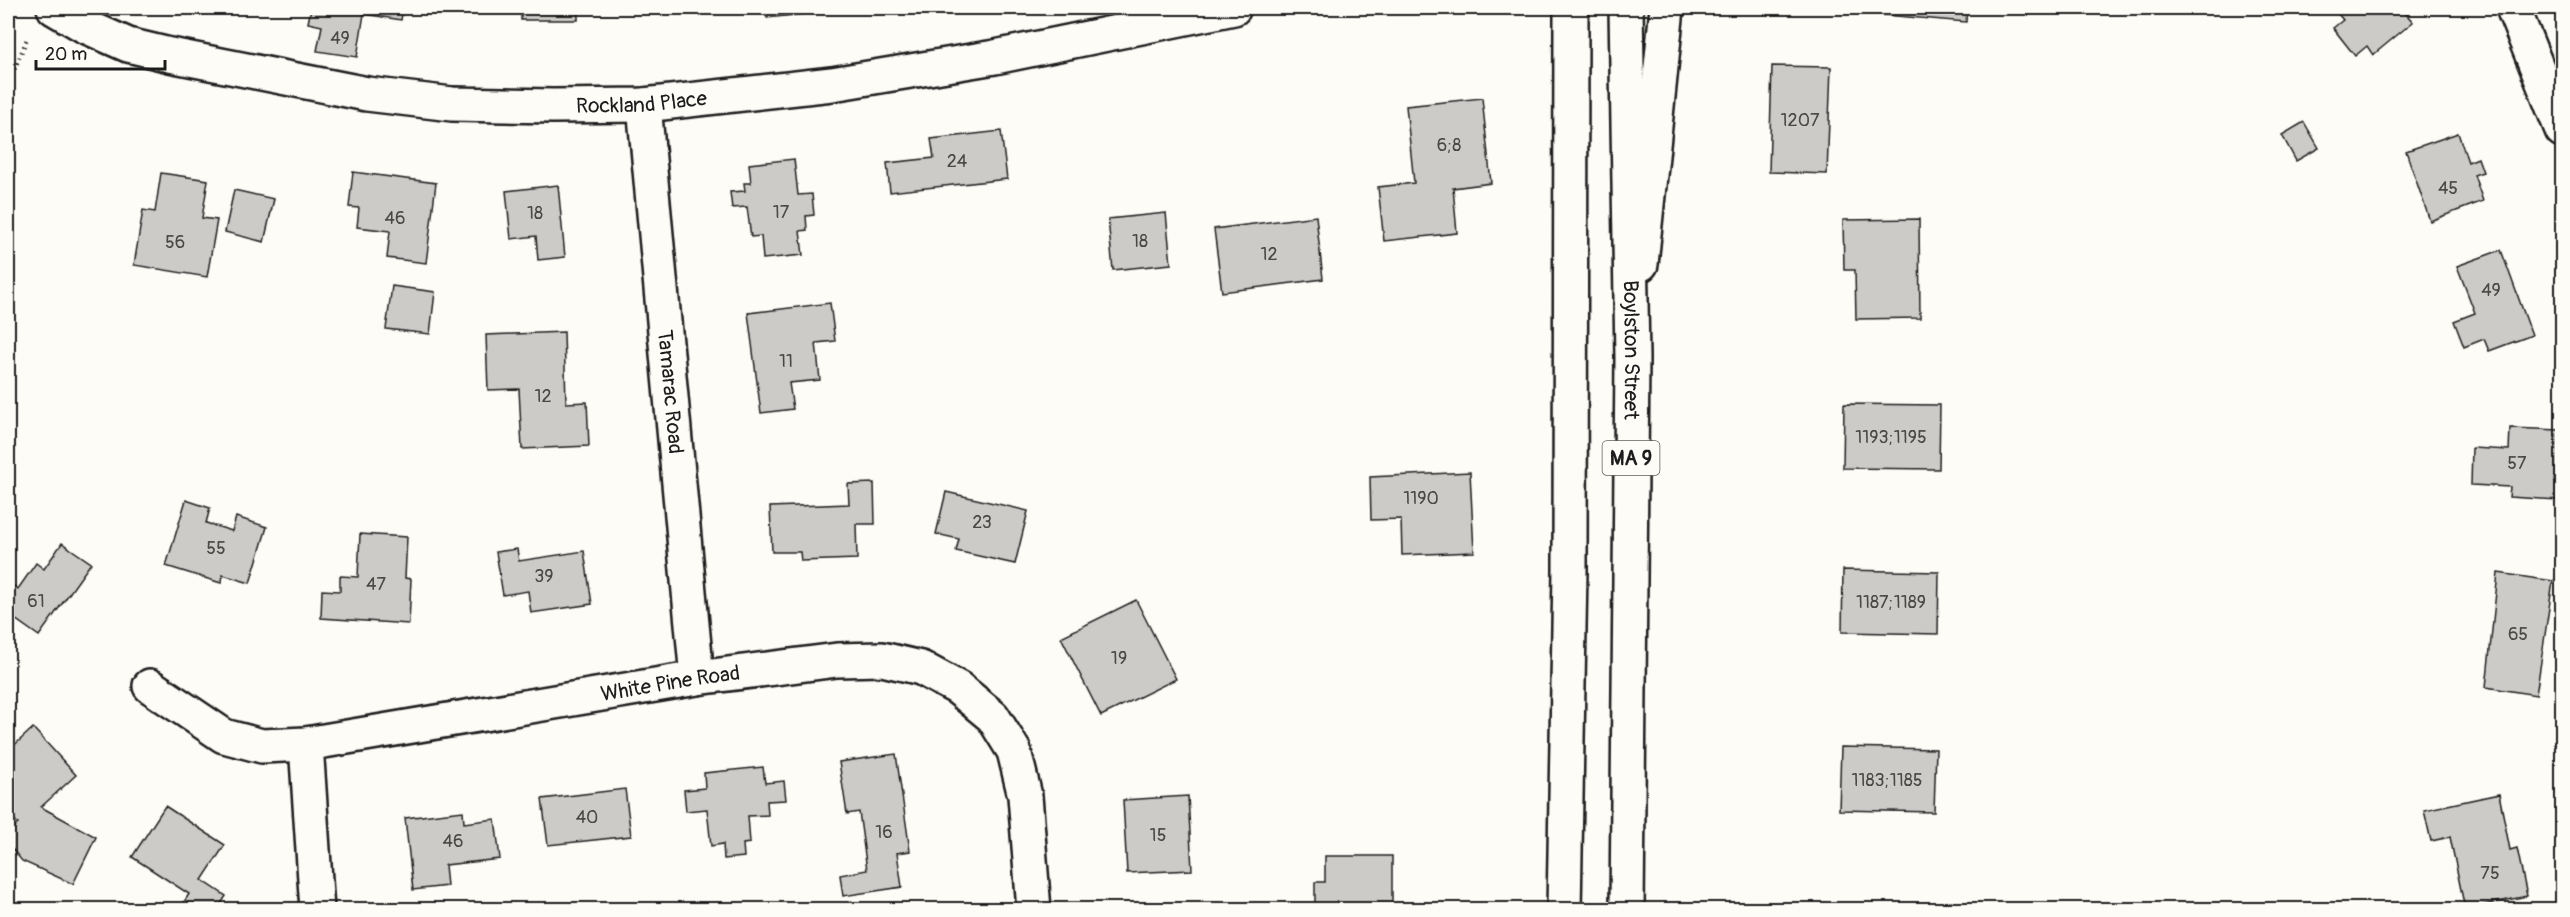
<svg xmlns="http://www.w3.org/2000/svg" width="2570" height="917" font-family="Pangolin,sans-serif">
	<rect width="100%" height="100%" fill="#fdfcf7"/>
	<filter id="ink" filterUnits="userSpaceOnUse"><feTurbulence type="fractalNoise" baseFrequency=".0167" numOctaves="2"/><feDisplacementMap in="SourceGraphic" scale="12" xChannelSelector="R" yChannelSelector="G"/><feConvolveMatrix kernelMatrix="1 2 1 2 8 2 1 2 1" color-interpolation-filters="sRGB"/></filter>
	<g filter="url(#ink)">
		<g fill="#cccbc8" stroke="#1c1c1c" stroke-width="1.5">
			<polygon points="311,8 403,8 401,20 364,14 357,57 317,51 322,26 308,23"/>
			<rect x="521" y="8" width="57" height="12"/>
			<polygon points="766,8 862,8 767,18"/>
			<polygon points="1874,8 1967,8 1966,22 1873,14"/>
			<polygon points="2333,8 2401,8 2413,22 2373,55 2367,46 2355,56 2333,28 2343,20"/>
			<polygon points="1772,66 1831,67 1827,174 1769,172"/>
			<polygon points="1482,98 1491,183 1453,188 1457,233 1384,241 1378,187 1414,183 1406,106"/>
			<polygon points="2304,122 2319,148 2296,161 2282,135"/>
			<polygon points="1001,131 1007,179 890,192 887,163 934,158 931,139"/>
			<polygon points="2458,133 2468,162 2478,158 2483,172 2474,175 2483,201 2430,221 2406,151"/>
			<polygon points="794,159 798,195 812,194 814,215 806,216 807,230 800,231 803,255 763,259 761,236 751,237 747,207 732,208 730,192 745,191 744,183 751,183 749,164"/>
			<polygon points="353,172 436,183 426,263 387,258 390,231 357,227 359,208 349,207"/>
			<polygon points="161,173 208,180 202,218 217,220 207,277 134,265 143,210 155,212"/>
			<polygon points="558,185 565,257 538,260 536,236 511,239 506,191"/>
			<polygon points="234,190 274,199 264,242 225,232"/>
			<polygon points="1166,213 1171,264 1113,270 1108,219"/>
			<polygon points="1316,216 1323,279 1222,292 1214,229"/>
			<polygon points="1919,219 1920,318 1856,319 1855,270 1844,270 1843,220"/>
			<polygon points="2501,250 2532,335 2489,351 2484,339 2464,347 2454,321 2475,313 2457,266"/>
			<polygon points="392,286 435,292 430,334 386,329"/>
			<polygon points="830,303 835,341 816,343 820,380 789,383 793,409 761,413 748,313"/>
			<polygon points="564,332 566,403 587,402 589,446 522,449 519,389 488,390 486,335"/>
			<polygon points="1844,404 1940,405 1939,469 1843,468"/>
			<polygon points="2510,428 2561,430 2560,454 2562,455 2562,471 2561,471 2559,500 2509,497 2510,487 2471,485 2472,448 2509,450"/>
			<polygon points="1470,472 1474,552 1402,555 1401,519 1371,520 1370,477"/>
			<polygon points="874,483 875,524 856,524 857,559 801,561 800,552 772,552 770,507 849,504 848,484"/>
			<polygon points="946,492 1028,511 1015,564 956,551 959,539 936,534"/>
			<polygon points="186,500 210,508 206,523 232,531 236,517 267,527 250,583 223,575 221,583 166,566"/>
			<polygon points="360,534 407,537 405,578 411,579 409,624 321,618 322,590 340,591 340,576 358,577"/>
			<polygon points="62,543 91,563 39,636 8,614 8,581 18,589 36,563 44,569"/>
			<polygon points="517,549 519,561 584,551 592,604 531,613 528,591 503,595 496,552"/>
			<polygon points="1843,570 1939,572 1938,634 1842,632"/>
			<polygon points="2498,573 2553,581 2536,695 2486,687"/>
			<polygon points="1136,600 1176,679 1101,716 1061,637"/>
			<polygon points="33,728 76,775 41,807 96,837 73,884 22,861 8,844 8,833 18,824 8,812 8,751"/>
			<polygon points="1841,747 1936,749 1934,812 1839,810"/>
			<polygon points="896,754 910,851 897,853 902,887 843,896 840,875 867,870 859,812 847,814 839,762"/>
			<polygon points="763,767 765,783 784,781 786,800 767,801 768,815 748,816 750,843 743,844 744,857 724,859 723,844 711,846 707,809 686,811 684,790 705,788 704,773"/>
			<polygon points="625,789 631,836 548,845 542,799"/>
			<polygon points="2499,794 2510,850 2517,848 2527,896 2465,909 2450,837 2431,841 2424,810"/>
			<polygon points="1188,796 1192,870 1127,873 1123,800"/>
			<polygon points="165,806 225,845 202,880 226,896 217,910 179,910 189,894 132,857"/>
			<polygon points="463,811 464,823 495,819 500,859 445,865 447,886 413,890 405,818"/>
			<polygon points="1325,856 1392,856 1392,910 1315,910 1315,882 1325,882"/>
			<polygon points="1749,903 1823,907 1823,910 1749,910"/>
		</g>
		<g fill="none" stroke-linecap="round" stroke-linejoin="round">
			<g stroke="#1c1c1c" stroke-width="38">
				<g id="minor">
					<path id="s1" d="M54,8L85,26L128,45L170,55L367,94L452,104L553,106L644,105L832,84L995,57L1234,8"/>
					<polyline points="2513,8 2562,130"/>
					<path id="s2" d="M644,105L697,678"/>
					<polyline points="1641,264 1667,8"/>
					<path id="s3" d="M150,686L224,736L262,746L306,744L697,678L837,660L882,659L921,668L958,688L993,717L1014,751L1025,796L1034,910"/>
					<polyline points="306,744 317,910"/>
				</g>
			</g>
			<g stroke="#1c1c1c" stroke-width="38">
				<g id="trunk">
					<path id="s4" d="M1626,8L1632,358L1627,910"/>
					<polyline points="1564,910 1570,571 1571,8"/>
				</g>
			</g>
			<polyline stroke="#1c1c1c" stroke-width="4" stroke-dasharray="1.5 4.5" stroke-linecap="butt" points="8,86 28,36"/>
			<use href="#minor" stroke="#fdfcf7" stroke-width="33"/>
			<use href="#trunk" stroke="#fdfcf7" stroke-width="33"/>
		</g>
	</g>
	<g text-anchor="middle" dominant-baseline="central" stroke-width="6" stroke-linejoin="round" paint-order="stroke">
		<g font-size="18" fill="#484847">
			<text x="340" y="38">49</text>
			<text x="1800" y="120">1207</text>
			<text x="1449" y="145">6;8</text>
			<text x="957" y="161">24</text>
			<text x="2448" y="188">45</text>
			<text x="781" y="212">17</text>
			<text x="535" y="213">18</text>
			<text x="395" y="218">46</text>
			<text x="1140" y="241">18</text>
			<text x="175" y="242">56</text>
			<text x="1269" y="254">12</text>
			<text x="2491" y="290">49</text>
			<text x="786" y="361">11</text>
			<text x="543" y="396">12</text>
			<text x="1891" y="437">1193;1195</text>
			<text x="2517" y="463">57</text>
			<text x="1421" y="498">1190</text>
			<text x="982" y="522">23</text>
			<text x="216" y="548">55</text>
			<text x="544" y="576">39</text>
			<text x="376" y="584">47</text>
			<text x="36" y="601">61</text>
			<text x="1891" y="602">1187;1189</text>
			<text x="2518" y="634">65</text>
			<text x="1119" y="658">19</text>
			<text x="1887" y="780">1183;1185</text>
			<text x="587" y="817">40</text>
			<text x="884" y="832">16</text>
			<text x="1158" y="835">15</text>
			<text x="453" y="841">46</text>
			<text x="2490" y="873">75</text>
		</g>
		<rect fill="#fdfcf7" stroke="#605f5e" stroke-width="1.5" x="1602.5" y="441" width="57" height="34" rx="4.5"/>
		<g font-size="20" font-weight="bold" fill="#1c1c1c">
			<text x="1631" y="458">MA 9</text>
		</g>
		<g font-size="21" fill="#1c1c1c" stroke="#fdfcf7">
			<text stroke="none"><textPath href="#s1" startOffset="602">Rockland Place</textPath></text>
			<text stroke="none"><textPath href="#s4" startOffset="342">Boylston Street</textPath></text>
			<text stroke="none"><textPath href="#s2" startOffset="288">Tamarac Road</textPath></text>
			<text stroke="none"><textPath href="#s3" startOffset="542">White Pine Road</textPath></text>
		</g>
	</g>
	<rect width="2570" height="917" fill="none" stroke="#fdfcf7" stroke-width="30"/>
	<rect x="15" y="15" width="2540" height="887" fill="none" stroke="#1c1c1c" stroke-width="2" filter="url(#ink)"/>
	<path d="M36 60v9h129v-9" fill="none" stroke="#1c1c1c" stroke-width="3"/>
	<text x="45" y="60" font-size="18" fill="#1c1c1c" stroke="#fdfcf7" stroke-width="4.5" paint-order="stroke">20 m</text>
</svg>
